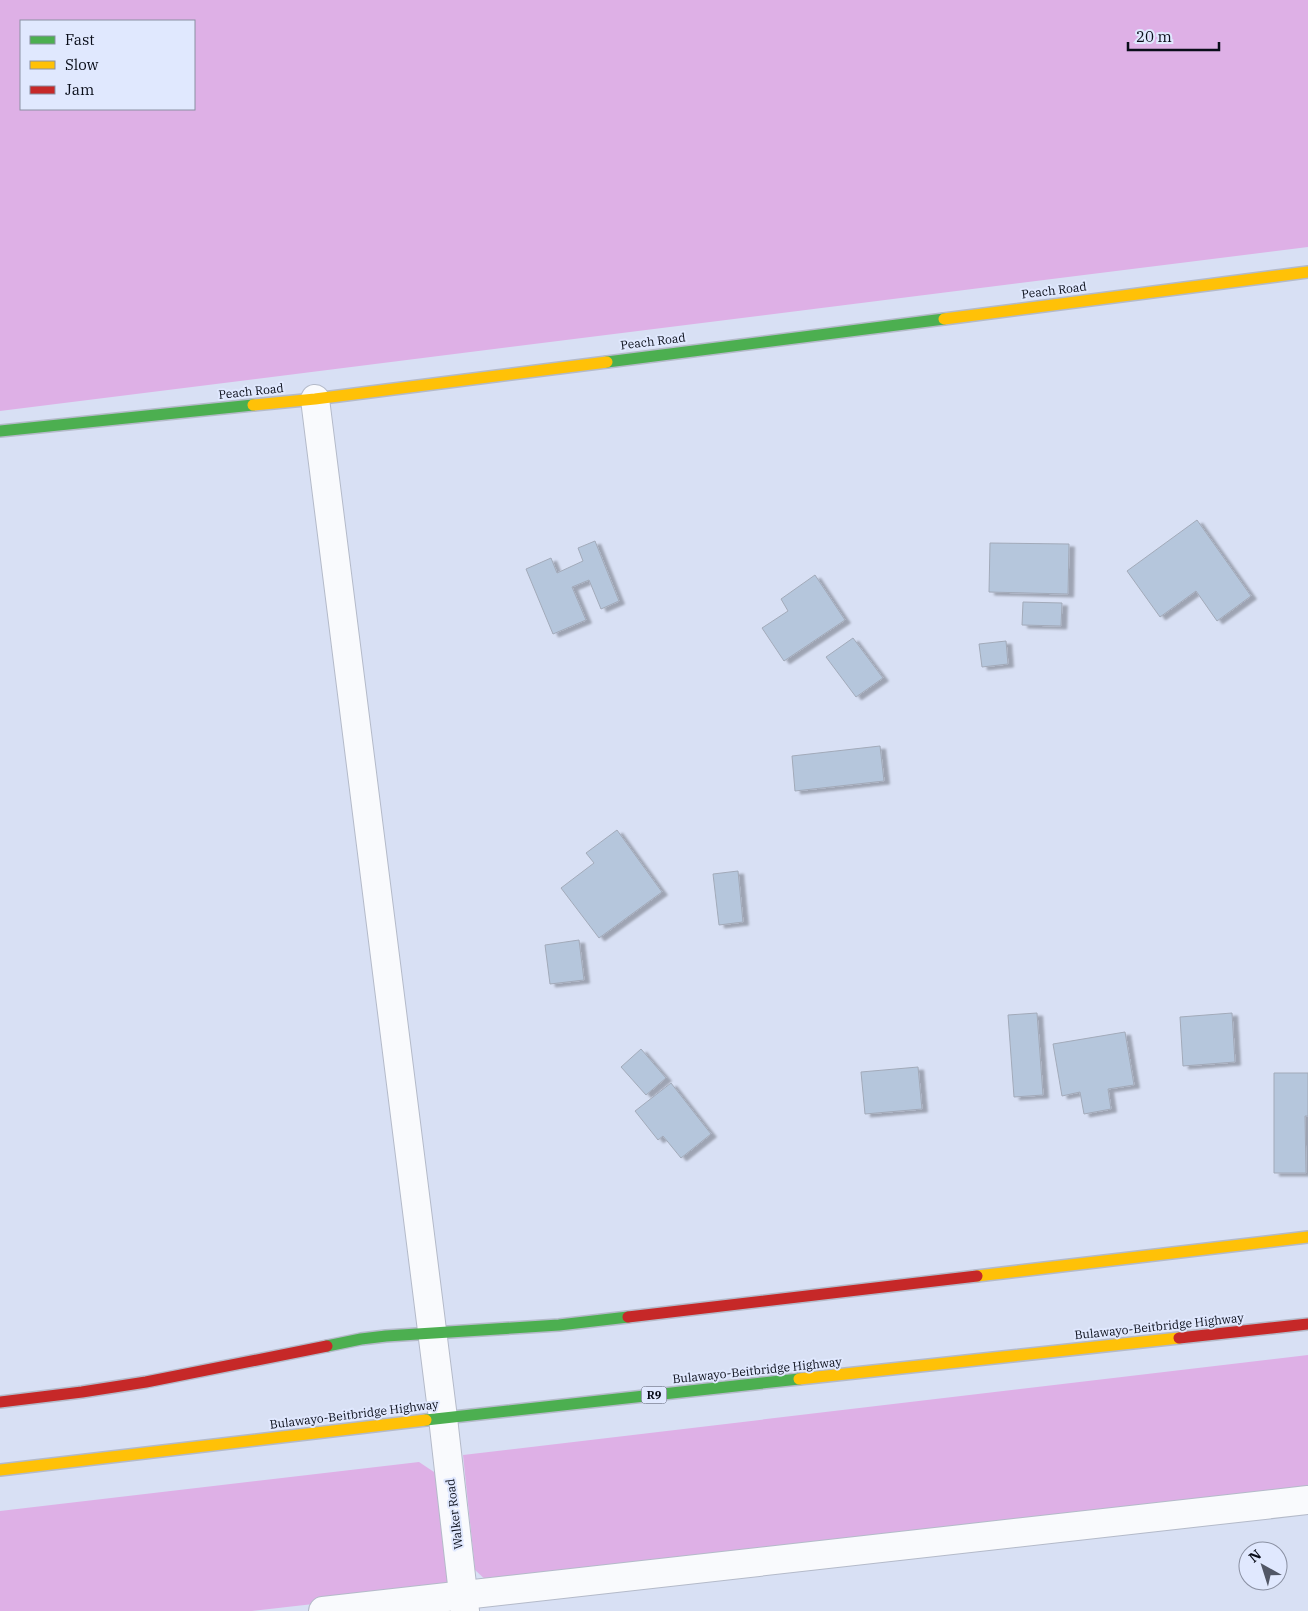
<svg xmlns="http://www.w3.org/2000/svg" width="1308" height="1611" font-family="'IBM Plex Serif',serif">
	<defs>
		<filter id="shadow"><feDropShadow dx="5.5" dy="3" stdDeviation="1" flood-color="#0004"/></filter>
	</defs>
	<rect width="100%" height="100%" fill="#d8e0f4"/>
	<g fill="#deb0e6" fill-rule="evenodd">
		<path d="M0,0H1308V247L0,411ZM21,21H194V109H21Z"/>
		<polygon points="1308,1355 1308,1489 488,1582 475,1570 463,1455"/>
		<polygon points="419,1462 440,1476 454,1588 252,1611 0,1611 0,1511"/>
	</g>
	<g fill="#b5c6dc" stroke="#a2aab9" filter="url(#shadow)">
		<polygon points="1197,520 1251,596 1217,621 1196,591 1160,617 1127,571"/>
		<polygon points="595,541 619,601 601,609 589,580 572,587 586,620 553,634 526,569 551,558 557,573 583,561 578,548"/>
		<polygon points="990,543 1069,544 1068,594 989,592"/>
		<polygon points="815,575 845,620 784,661 762,628 788,611 781,599"/>
		<polygon points="1023,602 1062,603 1061,626 1022,625"/>
		<polygon points="853,638 883,678 856,697 826,657"/>
		<polygon points="1006,641 1008,664 982,667 979,644"/>
		<polygon points="880,746 884,781 795,791 792,756"/>
		<polygon points="617,830 662,892 599,938 561,888 594,863 586,853"/>
		<polygon points="738,871 743,922 719,925 713,874"/>
		<polygon points="579,940 584,980 550,984 545,945"/>
		<polygon points="1037,1013 1043,1095 1014,1097 1008,1015"/>
		<polygon points="1232,1013 1235,1062 1183,1066 1180,1017"/>
		<polygon points="1125,1032 1134,1085 1108,1089 1111,1109 1084,1114 1080,1092 1062,1096 1053,1044"/>
		<polygon points="641,1049 666,1078 646,1095 621,1067"/>
		<polygon points="918,1067 922,1109 865,1114 861,1072"/>
		<polygon points="1274,1073 1308,1073 1308,1116 1305,1116 1306,1173 1274,1173"/>
		<polygon points="671,1083 711,1134 681,1158 663,1136 658,1140 635,1111"/>
	</g>
	<g fill="none" stroke-linecap="round" stroke-linejoin="round">
		<g stroke="#b4bac9" stroke-width="30">
			<g id="street">
				<polyline points="315,399 443,1418 465,1611"/>
				<polyline points="323,1611 1308,1500"/>
			</g>
		</g>
		<g stroke="#b4bac9" stroke-width="14">
			<g id="fast">
				<polyline points="607,362 944,319"/>
				<polyline points="0,431 253,405"/>
				<polyline points="327,1346 361,1339 386,1336 559,1325 628,1317"/>
				<polyline points="426,1420 799,1379"/>
			</g>
		</g>
		<g stroke="#b4bac9" stroke-width="14">
			<g id="slow">
				<polyline points="944,319 1308,272"/>
				<polyline points="253,405 315,399 607,362"/>
				<polyline points="977,1276 1308,1237"/>
				<polyline points="799,1379 1179,1338"/>
				<polyline points="0,1470 426,1420"/>
			</g>
		</g>
		<g stroke="#b4bac9" stroke-width="14">
			<g id="jam">
				<polyline points="628,1317 977,1276"/>
				<polyline points="1179,1338 1308,1324"/>
				<polyline points="0,1402 82,1392 146,1382 327,1346"/>
			</g>
		</g>
		<use href="#street" stroke="#f9fafd" stroke-width="28"/>
		<use href="#fast" stroke="#4caf50" stroke-width="11"/>
		<use href="#slow" stroke="#ffc107" stroke-width="11"/>
		<use href="#jam" stroke="#c62828" stroke-width="11"/>
	</g>
	<g text-anchor="middle" dominant-baseline="central" stroke-width="4" stroke-linejoin="round" paint-order="stroke">
		<rect fill="#e0e8fe" stroke="#4a4f5e" stroke-width="1" x="641.5" y="1386.5" width="25" height="17" rx="4"/>
		<g font-size="11" font-weight="bold" fill="#090d19">
			<text x="654" y="1395">R9</text>
		</g>
		<g font-size="12" fill="#090d19" stroke="#e0e8fe">
			<text transform="translate(1054 290) rotate(-7)">Peach Road</text>
			<text transform="translate(653 341) rotate(-7)">Peach Road</text>
			<text transform="translate(251 391) rotate(-6)">Peach Road</text>
			<text transform="translate(1159 1326) rotate(-6)">Bulawayo-Beitbridge Highway</text>
			<text transform="translate(757 1370) rotate(-6)">Bulawayo-Beitbridge Highway</text>
			<text transform="translate(354 1414) rotate(-7)">Bulawayo-Beitbridge Highway</text>
			<text transform="translate(454 1514) rotate(-97)">Walker Road</text>
		</g>
	</g>
	<rect x="20" y="20" width="175" height="90" fill="#e0e8fe" stroke="#8a90a2"/>
	<rect x="30" y="36" width="25" height="8" fill="#4caf50" stroke="#8a90a2"/>
	<text x="65" y="45" font-size="15" fill="#090d19">Fast</text>
	<rect x="30" y="61" width="25" height="8" fill="#ffc107" stroke="#8a90a2"/>
	<text x="65" y="70" font-size="15" fill="#090d19">Slow</text>
	<rect x="30" y="86" width="25" height="8" fill="#c62828" stroke="#8a90a2"/>
	<text x="65" y="95" font-size="15" fill="#090d19">Jam</text>
	<g transform="translate(1263 1566) rotate(321)"><circle r="24" fill="#e0e8fe" stroke="#8a90a2"/>
	<path d="M0-4L9 19L0 12L-9 19Z" fill="#515766"/>
	<text y="-8" font-size="14" font-weight="bold" text-anchor="middle" fill="#090d19">N</text>
	</g>
	<path d="M1128 42v8h91v-8" fill="none" stroke="#090d19" stroke-width="2.5"/>
	<text x="1136" y="42" font-size="15" fill="#090d19" stroke="#e0e8fe" stroke-width="4" paint-order="stroke">20 m</text>
</svg>
